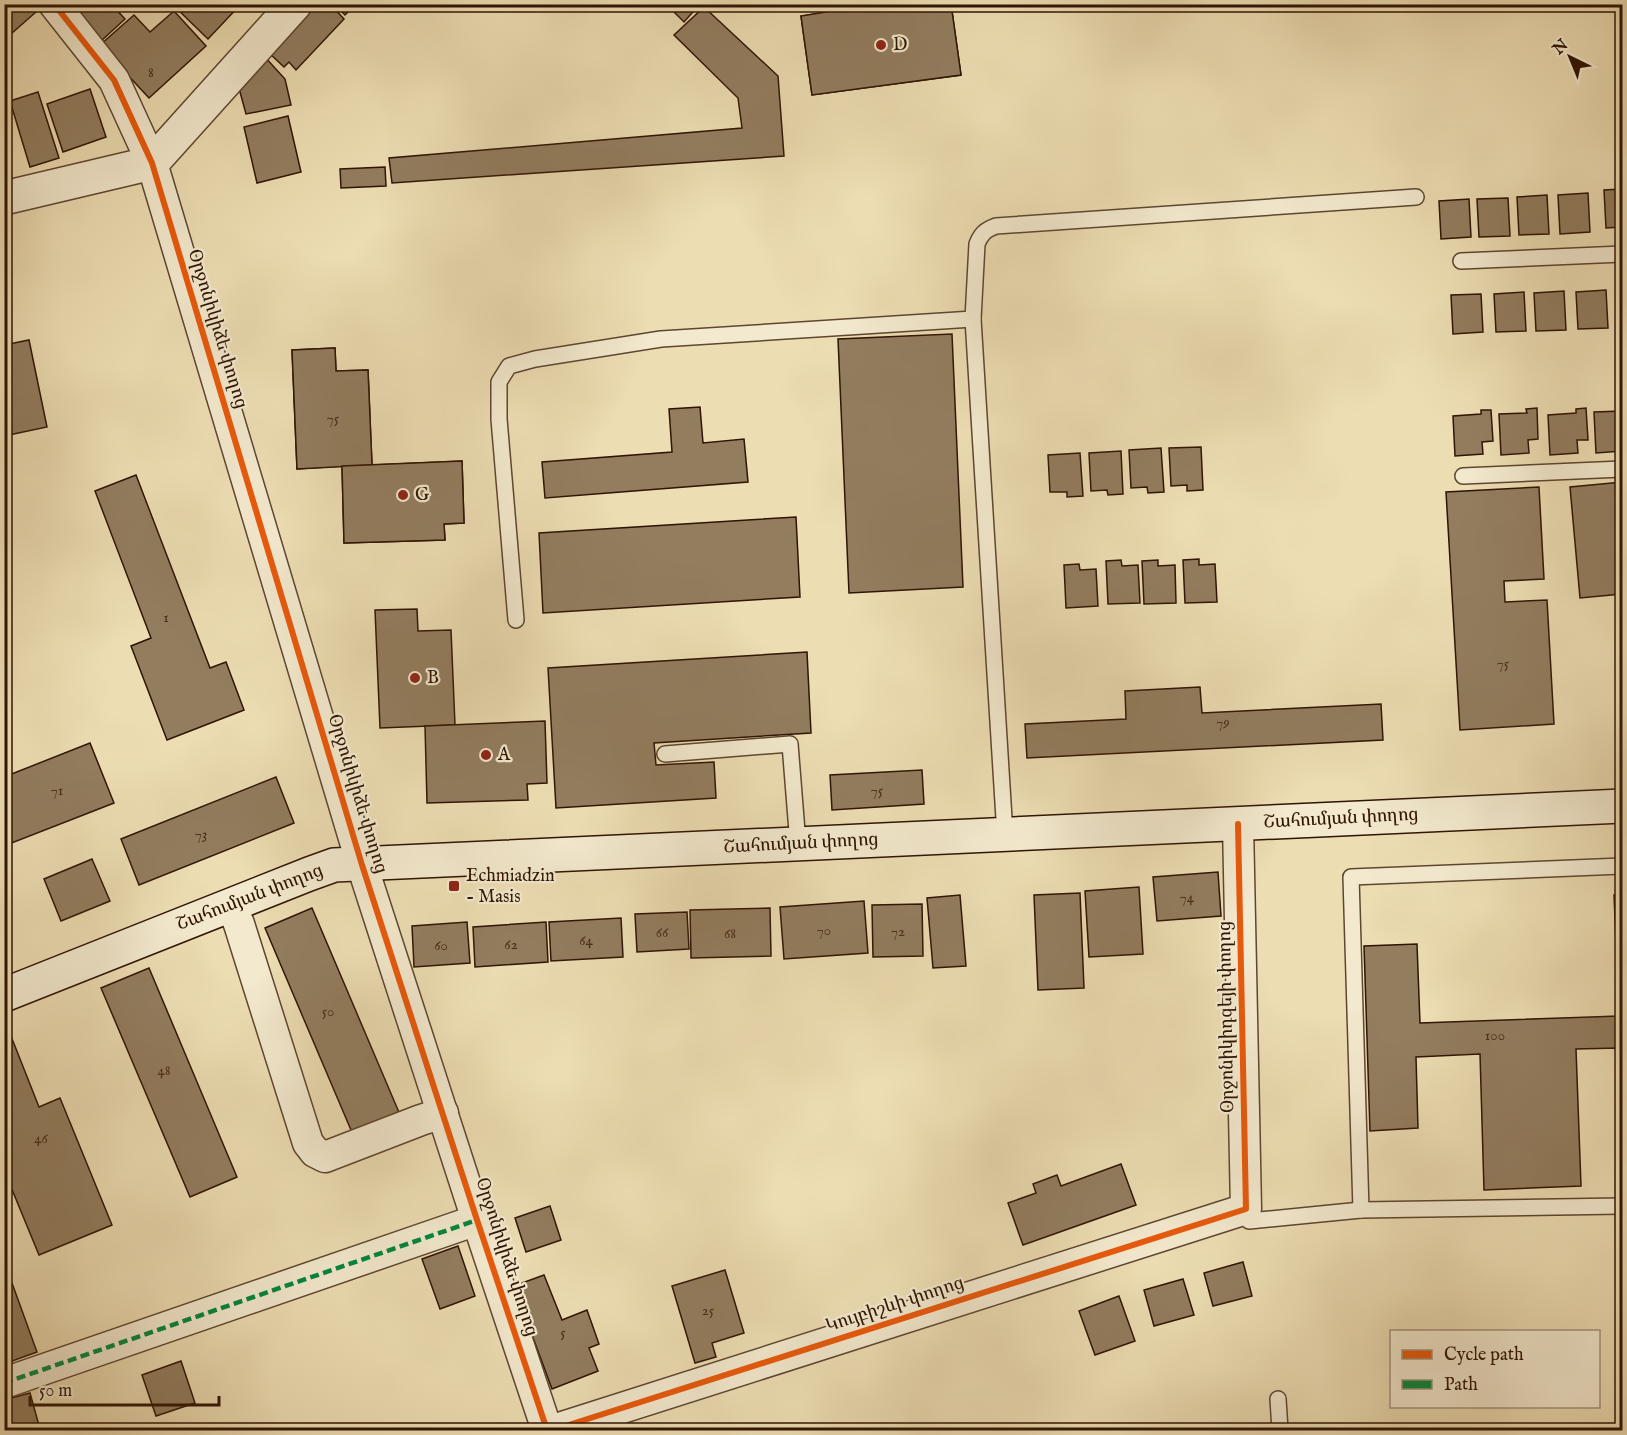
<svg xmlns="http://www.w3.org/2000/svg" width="1627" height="1435" font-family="'IM FELL English','Noto Serif Armenian',serif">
	<rect width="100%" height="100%" fill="#edddb3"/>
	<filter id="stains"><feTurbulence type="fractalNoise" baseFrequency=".00333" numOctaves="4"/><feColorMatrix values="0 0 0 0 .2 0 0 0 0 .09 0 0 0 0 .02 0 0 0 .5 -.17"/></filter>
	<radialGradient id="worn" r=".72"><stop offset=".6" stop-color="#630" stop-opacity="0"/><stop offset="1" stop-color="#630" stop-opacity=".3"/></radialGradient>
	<g fill="#927d5f" stroke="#2f1404" stroke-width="1.5">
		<polygon points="4,4 30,4 36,12 4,40"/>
		<polygon points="66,4 111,4 125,19 100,42"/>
		<polygon points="172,4 241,4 208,39"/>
		<polygon points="314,4 330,4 344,19 296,70 289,62 284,67 268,52"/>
		<polygon points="334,4 356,4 345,15"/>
		<polygon points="666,4 700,4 684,22"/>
		<polygon points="875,4 951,4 961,75 812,95 801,16"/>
		<polygon points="875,4 951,4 961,75 812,95 801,16"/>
		<polygon points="704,7 778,76 784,156 392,183 389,158 742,128 738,98 674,35"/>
		<polygon points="174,11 206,46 149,98 100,45 134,15 150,32"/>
		<polygon points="264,56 285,79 291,105 246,114 240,92 242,82"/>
		<polygon points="90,89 106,137 63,152 47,104"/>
		<polygon points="38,92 59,158 30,167 10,101"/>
		<polygon points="288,116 301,172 257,183 244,127"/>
		<polygon points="385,167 386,186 341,188 340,169"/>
		<polygon points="1622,189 1622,227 1606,228 1604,190"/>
		<polygon points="1588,193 1590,232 1560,234 1558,195"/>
		<polygon points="1547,195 1549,234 1519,235 1517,197"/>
		<polygon points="1508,198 1510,236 1479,237 1477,199"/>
		<polygon points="1469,199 1471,237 1441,239 1439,201"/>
		<polygon points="1622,289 1622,328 1619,328 1617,290"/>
		<polygon points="1606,290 1608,328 1578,329 1576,292"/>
		<polygon points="1564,291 1566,330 1536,331 1534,293"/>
		<polygon points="1524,292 1526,331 1496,332 1494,294"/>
		<polygon points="1481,294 1483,332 1453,334 1451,295"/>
		<polygon points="952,334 963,587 849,593 838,339"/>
		<polygon points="29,340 47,427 4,436 4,345"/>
		<polygon points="335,348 336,371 368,370 372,465 462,461 464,523 444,524 445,540 344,543 342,466 297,469 292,350"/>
		<polygon points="335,348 336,371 368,370 372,465 297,469 292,350"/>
		<polygon points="700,407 703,443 744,439 748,482 545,498 542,462 672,452 669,409"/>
		<polygon points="1621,407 1622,407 1622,451 1596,453 1594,412 1622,411"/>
		<polygon points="1537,408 1538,439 1528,440 1529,453 1501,455 1499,414 1527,413 1526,409"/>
		<polygon points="1586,408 1588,440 1577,440 1578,453 1550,455 1548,415 1576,413 1576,409"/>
		<polygon points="1481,410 1491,410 1493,441 1482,442 1483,454 1455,456 1453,416 1481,414"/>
		<polygon points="1201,447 1203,490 1187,491 1187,485 1171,486 1169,448"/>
		<polygon points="1161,448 1164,492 1148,493 1147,487 1131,488 1129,450"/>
		<polygon points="1121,451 1123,494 1108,495 1107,490 1091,491 1089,453"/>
		<polygon points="1080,453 1083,496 1067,497 1067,492 1050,492 1048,455"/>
		<polygon points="462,461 464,523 444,524 445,540 344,543 342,466"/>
		<polygon points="136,475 210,668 226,662 244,710 167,740 131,646 151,638 95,491"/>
		<polygon points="1622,482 1622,594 1580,598 1570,487"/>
		<polygon points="1539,487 1544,579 1504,581 1505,602 1547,600 1554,724 1460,730 1446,492"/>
		<polygon points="796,517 800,597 543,613 539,533"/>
		<polygon points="1199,559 1199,565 1215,564 1217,602 1185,603 1183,560"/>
		<polygon points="1121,560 1122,566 1138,565 1140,603 1108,604 1106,561"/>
		<polygon points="1158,560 1158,566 1175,565 1176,603 1144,604 1142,561"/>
		<polygon points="1079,564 1080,570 1096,569 1098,606 1066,608 1064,565"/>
		<polygon points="417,609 418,631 451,630 455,725 380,728 375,610"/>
		<polygon points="807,652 811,733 654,743 656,765 714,762 716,798 556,808 548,668"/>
		<polygon points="1200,687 1202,713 1381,704 1383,740 1027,758 1025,724 1126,719 1125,691"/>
		<polygon points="545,721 547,783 527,784 528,800 427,803 425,726"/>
		<polygon points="90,743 114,803 4,846 4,777"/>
		<polygon points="922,770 924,804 832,810 830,775"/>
		<polygon points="276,777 294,823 139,885 121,839"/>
		<polygon points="92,859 110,901 61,921 44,879"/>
		<polygon points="1218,872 1221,916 1157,921 1153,877"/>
		<polygon points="1139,887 1143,954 1089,957 1085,891"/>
		<polygon points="1080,893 1084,988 1038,990 1034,895"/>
		<polygon points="960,895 966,966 933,968 927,898"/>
		<polygon points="1614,895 1622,895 1622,1171 1618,1048 1576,1049 1581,1186 1484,1190 1480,1054 1416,1057 1418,1128 1370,1131 1364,946 1417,944 1420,1023 1619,1016"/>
		<polygon points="864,901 868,953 784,959 780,907"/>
		<polygon points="922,904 923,956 873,957 872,905"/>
		<polygon points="312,908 401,1117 354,1137 265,928"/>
		<polygon points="770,908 771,956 691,958 690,910"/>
		<polygon points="687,912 689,949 637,952 635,914"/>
		<polygon points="621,918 623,957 551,961 549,922"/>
		<polygon points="467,922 470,963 414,967 412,926"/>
		<polygon points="546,922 548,962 475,967 473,927"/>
		<polygon points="149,968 237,1177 190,1197 101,988"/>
		<polygon points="5,1021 39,1107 60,1098 112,1225 39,1255 4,1170"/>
		<polygon points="1121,1164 1136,1205 1023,1245 1008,1203 1036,1193 1033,1184 1057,1175 1061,1186"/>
		<polygon points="550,1206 561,1240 526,1252 515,1218"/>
		<polygon points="458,1246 475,1296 440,1309 422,1259"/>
		<polygon points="1243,1262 1252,1296 1213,1306 1204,1273"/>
		<polygon points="725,1270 744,1333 712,1343 716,1357 695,1363 672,1286"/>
		<polygon points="8,1272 37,1352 4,1364 4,1274"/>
		<polygon points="544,1275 562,1320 587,1310 599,1344 589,1348 598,1371 552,1389 514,1286"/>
		<polygon points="1183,1279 1194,1315 1154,1326 1144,1290"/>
		<polygon points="1119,1296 1135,1341 1095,1355 1079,1311"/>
		<polygon points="181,1361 195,1403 156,1416 142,1375"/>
		<polygon points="30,1393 40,1429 4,1430 4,1400"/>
	</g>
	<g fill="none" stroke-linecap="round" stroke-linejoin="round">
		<g stroke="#5e4630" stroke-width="18">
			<g id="service">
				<polyline points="1461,261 1622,254"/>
				<polyline points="1463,476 1622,469"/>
				<polyline points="516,620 499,419 499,382 509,366 535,359 661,339 973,319"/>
				<polyline points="665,754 790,744 798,844"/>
				<path d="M1005,835L973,319L977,244C981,234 985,230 996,226L1416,197"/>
				<polyline points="1361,1210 1351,877 1622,866"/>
				<polyline points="1249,1221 1361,1210 1622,1206"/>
				<polyline points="1278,1399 1280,1430"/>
			</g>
		</g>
		<g stroke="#5e4630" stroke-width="33">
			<g id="minor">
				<polyline points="54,4 114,80 152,163 362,865 477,1220 547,1430"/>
				<polyline points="231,905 239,924 308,1143 315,1152 325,1157 421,1120 443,1113"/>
				<polyline points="4,1383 477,1220"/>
				<polyline points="553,1430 1246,1209 1238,824"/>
			</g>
		</g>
		<g stroke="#5e4630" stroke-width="36">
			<polyline id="tertiary" points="4,198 152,163 295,4"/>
		</g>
		<g stroke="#2f1404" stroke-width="36">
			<polyline id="secondary" points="4,995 309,874 334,865 1622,806"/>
		</g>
		<use href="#service" stroke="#f3e9ce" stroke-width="15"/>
		<use href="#minor" stroke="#f3e9ce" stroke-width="30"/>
		<use href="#tertiary" stroke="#f3e9ce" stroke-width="33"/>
		<use href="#secondary" stroke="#f3e9ce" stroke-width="33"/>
		<polyline stroke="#00873e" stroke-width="4.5" stroke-dasharray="9 4.5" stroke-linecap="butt" points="4,1383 477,1220"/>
		<g stroke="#f3e9ce" stroke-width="10">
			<g id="cycleway">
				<polyline points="54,4 114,80 152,163 362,865 477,1220 547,1430"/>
				<polyline points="553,1430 1246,1209 1238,824"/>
			</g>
		</g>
		<use href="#cycleway" stroke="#e8590c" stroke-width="6"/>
	</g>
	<g fill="#8f2418" stroke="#f3e9ce" stroke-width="2">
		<circle cx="881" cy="45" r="6"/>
		<circle cx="403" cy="495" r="6"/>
		<circle cx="415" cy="678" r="6"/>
		<circle cx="486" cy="755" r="6"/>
		<rect x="448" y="880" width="12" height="12" rx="3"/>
	</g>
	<g text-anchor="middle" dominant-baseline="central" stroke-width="4.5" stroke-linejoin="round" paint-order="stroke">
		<g font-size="15" fill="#482e1b">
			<text x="151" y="72">8</text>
			<text x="333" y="418">75</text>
			<text x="166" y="617">1</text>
			<text x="1503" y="663">75</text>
			<text x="1223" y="722">79</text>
			<text x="57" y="790">71</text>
			<text x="877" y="790">75</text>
			<text x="201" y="834">73</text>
			<text x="1187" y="897">74</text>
			<text x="824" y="930">70</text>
			<text x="898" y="931">72</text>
			<text x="662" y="932">66</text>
			<text x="730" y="933">68</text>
			<text x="586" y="940">64</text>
			<text x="511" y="944">62</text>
			<text x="441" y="945">60</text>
			<text x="328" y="1011">50</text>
			<text x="1495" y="1035">100</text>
			<text x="164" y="1070">48</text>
			<text x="41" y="1138">46</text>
			<text x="708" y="1310">25</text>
			<text x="563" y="1332">5</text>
		</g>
		<g font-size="18" fill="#2f1404" stroke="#f3e9ce" text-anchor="start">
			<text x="893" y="45">D</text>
			<text x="415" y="495">G</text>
			<text x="427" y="678">B</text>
			<text x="498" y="755">A</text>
			<text x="466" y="876">Echmiadzin<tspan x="466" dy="21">- Masis</tspan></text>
		</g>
		<g font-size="18" fill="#2f1404" stroke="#f3e9ce">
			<text transform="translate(217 329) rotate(73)">Օրջոնիկիձե փողոց</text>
			<text transform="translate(357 794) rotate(73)">Օրջոնիկիձե փողոց</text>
			<text transform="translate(1341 819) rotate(-3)">Շահումյան փողոց</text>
			<text transform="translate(801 844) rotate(-3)">Շահումյան փողոց</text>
			<text transform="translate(250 898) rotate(-21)">Շահումյան փողոց</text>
			<text transform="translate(1227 1017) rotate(-91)">Օրջոնիկիդզեյի փողոց</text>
			<text transform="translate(506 1257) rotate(72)">Օրջոնիկիձե փողոց</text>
			<text transform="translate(895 1305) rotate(-18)">Կույբիշևի փողոց</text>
		</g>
	</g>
	<rect width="1627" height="1435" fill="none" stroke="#edddb3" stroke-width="24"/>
	<rect x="6" y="6" width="1615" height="1423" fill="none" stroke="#2f1404" stroke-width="3"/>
	<rect x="12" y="12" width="1603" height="1411" fill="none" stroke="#2f1404" stroke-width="1.5"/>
	<rect x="1390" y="1330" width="210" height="78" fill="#f3e9ce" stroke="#a5947d" stroke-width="1.5"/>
	<rect x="1402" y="1350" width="30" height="9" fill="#e8590c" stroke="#a5947d" stroke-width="1.5"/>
	<text x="1444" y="1360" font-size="18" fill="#2f1404">Cycle path</text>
	<rect x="1402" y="1380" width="30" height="9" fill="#00873e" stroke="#a5947d" stroke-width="1.5"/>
	<text x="1444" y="1390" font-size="18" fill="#2f1404">Path</text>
	<g transform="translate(1570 57) rotate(317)" stroke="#f3e9ce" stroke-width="4.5" paint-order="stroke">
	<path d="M0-4.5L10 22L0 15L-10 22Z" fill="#2f1404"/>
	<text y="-9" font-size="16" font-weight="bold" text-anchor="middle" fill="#2f1404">N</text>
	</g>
	<path d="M30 1396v9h189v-9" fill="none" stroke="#2f1404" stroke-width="3"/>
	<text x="39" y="1396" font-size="18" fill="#2f1404" stroke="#f3e9ce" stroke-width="4.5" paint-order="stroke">50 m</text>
	<rect width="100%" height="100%" filter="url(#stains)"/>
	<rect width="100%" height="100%" fill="url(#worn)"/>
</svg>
